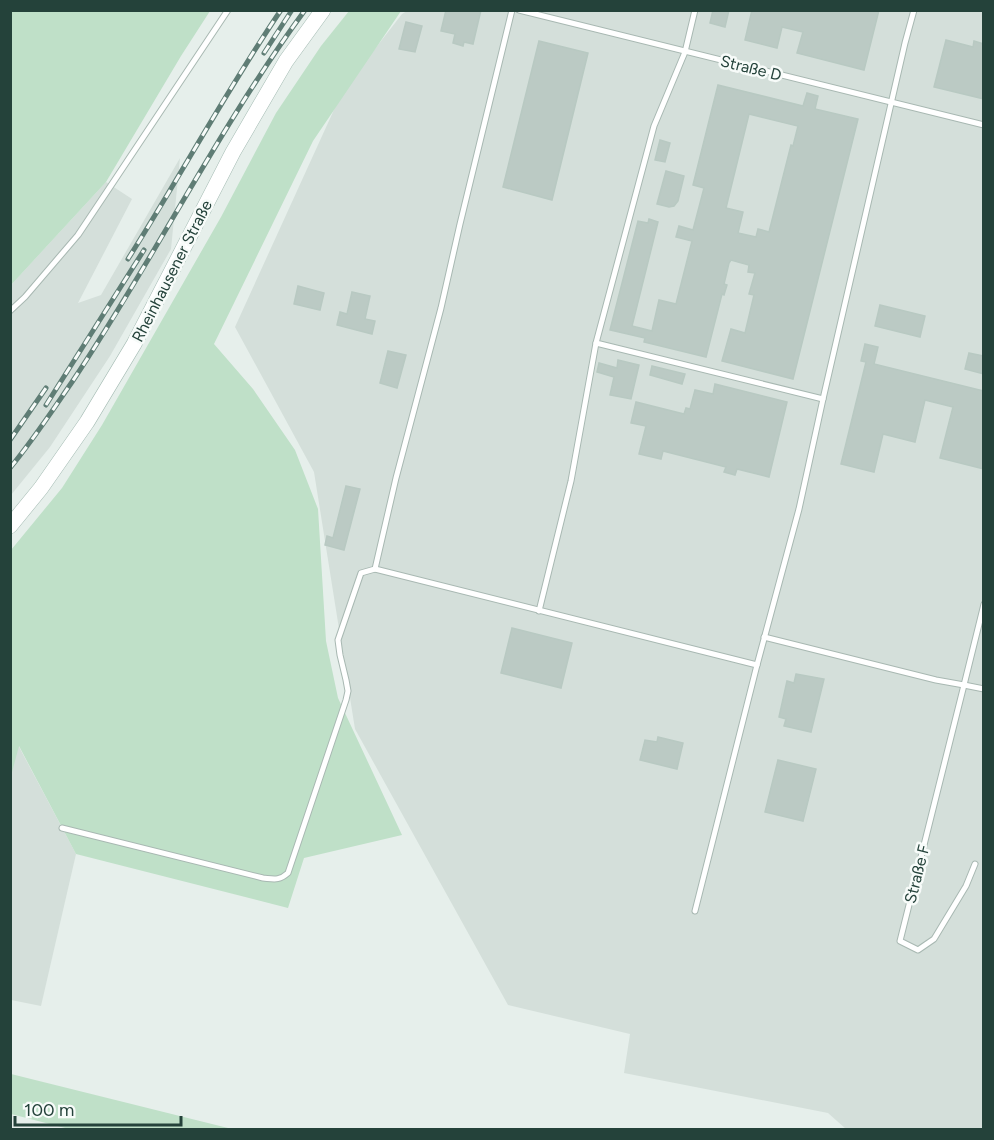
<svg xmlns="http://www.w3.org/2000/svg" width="994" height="1140" font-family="Figtree,sans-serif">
	<rect width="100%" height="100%" fill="#e6efeb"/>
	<g fill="#d4dfda">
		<polygon points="407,11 983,11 983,1129 846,1129 828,1113 624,1073 630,1034 508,1005 355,729 314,472 235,327 343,90 402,14"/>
		<polygon points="180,158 171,249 110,356 50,447 11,495 11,285 106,182 132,199 78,303 101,295"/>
		<polygon points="18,745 76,854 41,1006 11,1000 10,776"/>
	</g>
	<g fill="#bfe0c8">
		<polygon points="11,10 210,11 181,56 106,182 11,285"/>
		<polygon points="349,11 401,11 313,141 214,344 253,389 295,450 318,509 326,641 338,698 402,835 304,858 288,908 76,854 19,746 11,776 11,550 62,488 102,425 221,217 276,113 321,46"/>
		<polygon points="11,1074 228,1128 230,1129 69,1129 11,1114"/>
	</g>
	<g fill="#bbcac4" stroke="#b8c9c2" stroke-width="1.5" fill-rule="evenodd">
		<polygon points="446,10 481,10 473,44 464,42 463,46 453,43 455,34 441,31"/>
		<polygon points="713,10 729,10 725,27 710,23"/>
		<polygon points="752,10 879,10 864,70 797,53 803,32 782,27 777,48 745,40"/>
		<polygon points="406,22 422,26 415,52 399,49"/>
		<polygon points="946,40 973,47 974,41 984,44 984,99 934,87"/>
		<polygon points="539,41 588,53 552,200 503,187"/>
		<path d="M718,85L803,106L807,93L818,96L815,109L858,119L793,379L722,361L731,329L745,333L754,295L749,294L755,273L748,272L749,265L731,260L729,263L724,284L727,285L724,295L722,294L706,357L644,342L645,338L610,330L638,221L648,223L649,219L658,222L632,326L652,331L659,300L676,304L692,241L676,237L679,226L693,230L704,188L693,185ZM749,114L798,126L793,146L791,145L769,232L758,229L756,237L738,233L743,212L726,208Z"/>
		<polygon points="660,140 670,143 665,162 655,160"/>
		<polygon points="666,171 684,176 678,201 674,206 669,207 657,204"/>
		<polygon points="298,286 324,293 320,310 294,304"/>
		<polygon points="352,292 370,296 365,319 375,321 372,334 337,325 340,312 347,314"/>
		<polygon points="880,305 925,316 920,337 875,326"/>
		<polygon points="865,344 878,347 874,364 984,391 984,469 940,458 953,407 925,400 915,442 883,434 874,472 841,464 866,362 861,361"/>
		<polygon points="388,351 406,355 397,388 380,383"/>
		<polygon points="969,353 984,356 984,374 965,369"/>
		<polygon points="618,360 639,365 631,399 610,395 614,377 597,372 599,363 617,368"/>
		<polygon points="652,366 685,374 682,384 650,375"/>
		<polygon points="715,384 787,402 769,477 737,469 735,475 724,472 726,467 663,451 661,459 639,454 646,426 631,423 636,402 684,414 686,408 690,409 695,390 713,394"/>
		<polygon points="346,486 360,489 344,550 325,545 327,536 333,538"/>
		<polygon points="512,628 572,643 561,688 501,673"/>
		<polygon points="796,674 824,679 811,732 784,726 786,719 779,717 787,681 794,683"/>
		<polygon points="658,737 683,743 677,769 640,760 645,740 657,742"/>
		<polygon points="778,760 816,769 803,821 765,812"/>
	</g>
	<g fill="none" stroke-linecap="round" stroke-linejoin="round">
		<g stroke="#a8b8b2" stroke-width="7">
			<g id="lane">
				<polyline points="519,10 984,125"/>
				<polyline points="695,10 685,52 654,126 596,343 823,399"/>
				<polyline points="10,311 25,297 78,235 228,10"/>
				<polyline points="375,569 757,665 799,509 823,399 905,43 914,10"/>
				<polyline points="539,611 571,481 596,343"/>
				<polyline points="764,637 936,680 964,685 984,604"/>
				<path d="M62,828L263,878C274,879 279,881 288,873L346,700L348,691L346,680L340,655L338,640L361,573L375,569L396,478L441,308L460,224L512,10"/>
				<polyline points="975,864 966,886 934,939 918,950 900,941 964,685 984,689"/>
				<polyline points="695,911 757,665"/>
			</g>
		</g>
		<g stroke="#a4bbb3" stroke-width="16">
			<polyline id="secondary" points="10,526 41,488 87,422 134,344 233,152 286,61 323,10"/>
		</g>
		<use href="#lane" stroke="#fff" stroke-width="5"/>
		<use href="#secondary" stroke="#fff" stroke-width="15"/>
		<g stroke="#5f7d75" stroke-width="5">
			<g id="rail">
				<polyline points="264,53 292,10"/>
				<path d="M128,259C180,177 226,91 281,10"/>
				<polyline points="46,405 144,250"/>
				<polyline points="10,440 46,388"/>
				<path d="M10,468C33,440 52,411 72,382C153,261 218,129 305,10"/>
			</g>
		</g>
		<use href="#rail" stroke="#f7fbf9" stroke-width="3" stroke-dasharray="9" stroke-linecap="butt"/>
	</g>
	<g text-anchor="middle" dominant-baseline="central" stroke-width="5" stroke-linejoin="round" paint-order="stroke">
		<g font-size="16" fill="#24423a" stroke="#f7fbf9">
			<text transform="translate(751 68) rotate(14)">Straße D</text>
			<text transform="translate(172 271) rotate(-63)">Rheinhausener Straße</text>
			<text transform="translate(917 874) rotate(-76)">Straße F</text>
		</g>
	</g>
	<rect width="994" height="1140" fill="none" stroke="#24423a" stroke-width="24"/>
	<path d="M15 1116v9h166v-9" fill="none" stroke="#24423a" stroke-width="3"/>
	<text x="24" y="1116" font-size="18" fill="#24423a" stroke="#f7fbf9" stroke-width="4.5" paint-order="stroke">100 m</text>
</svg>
